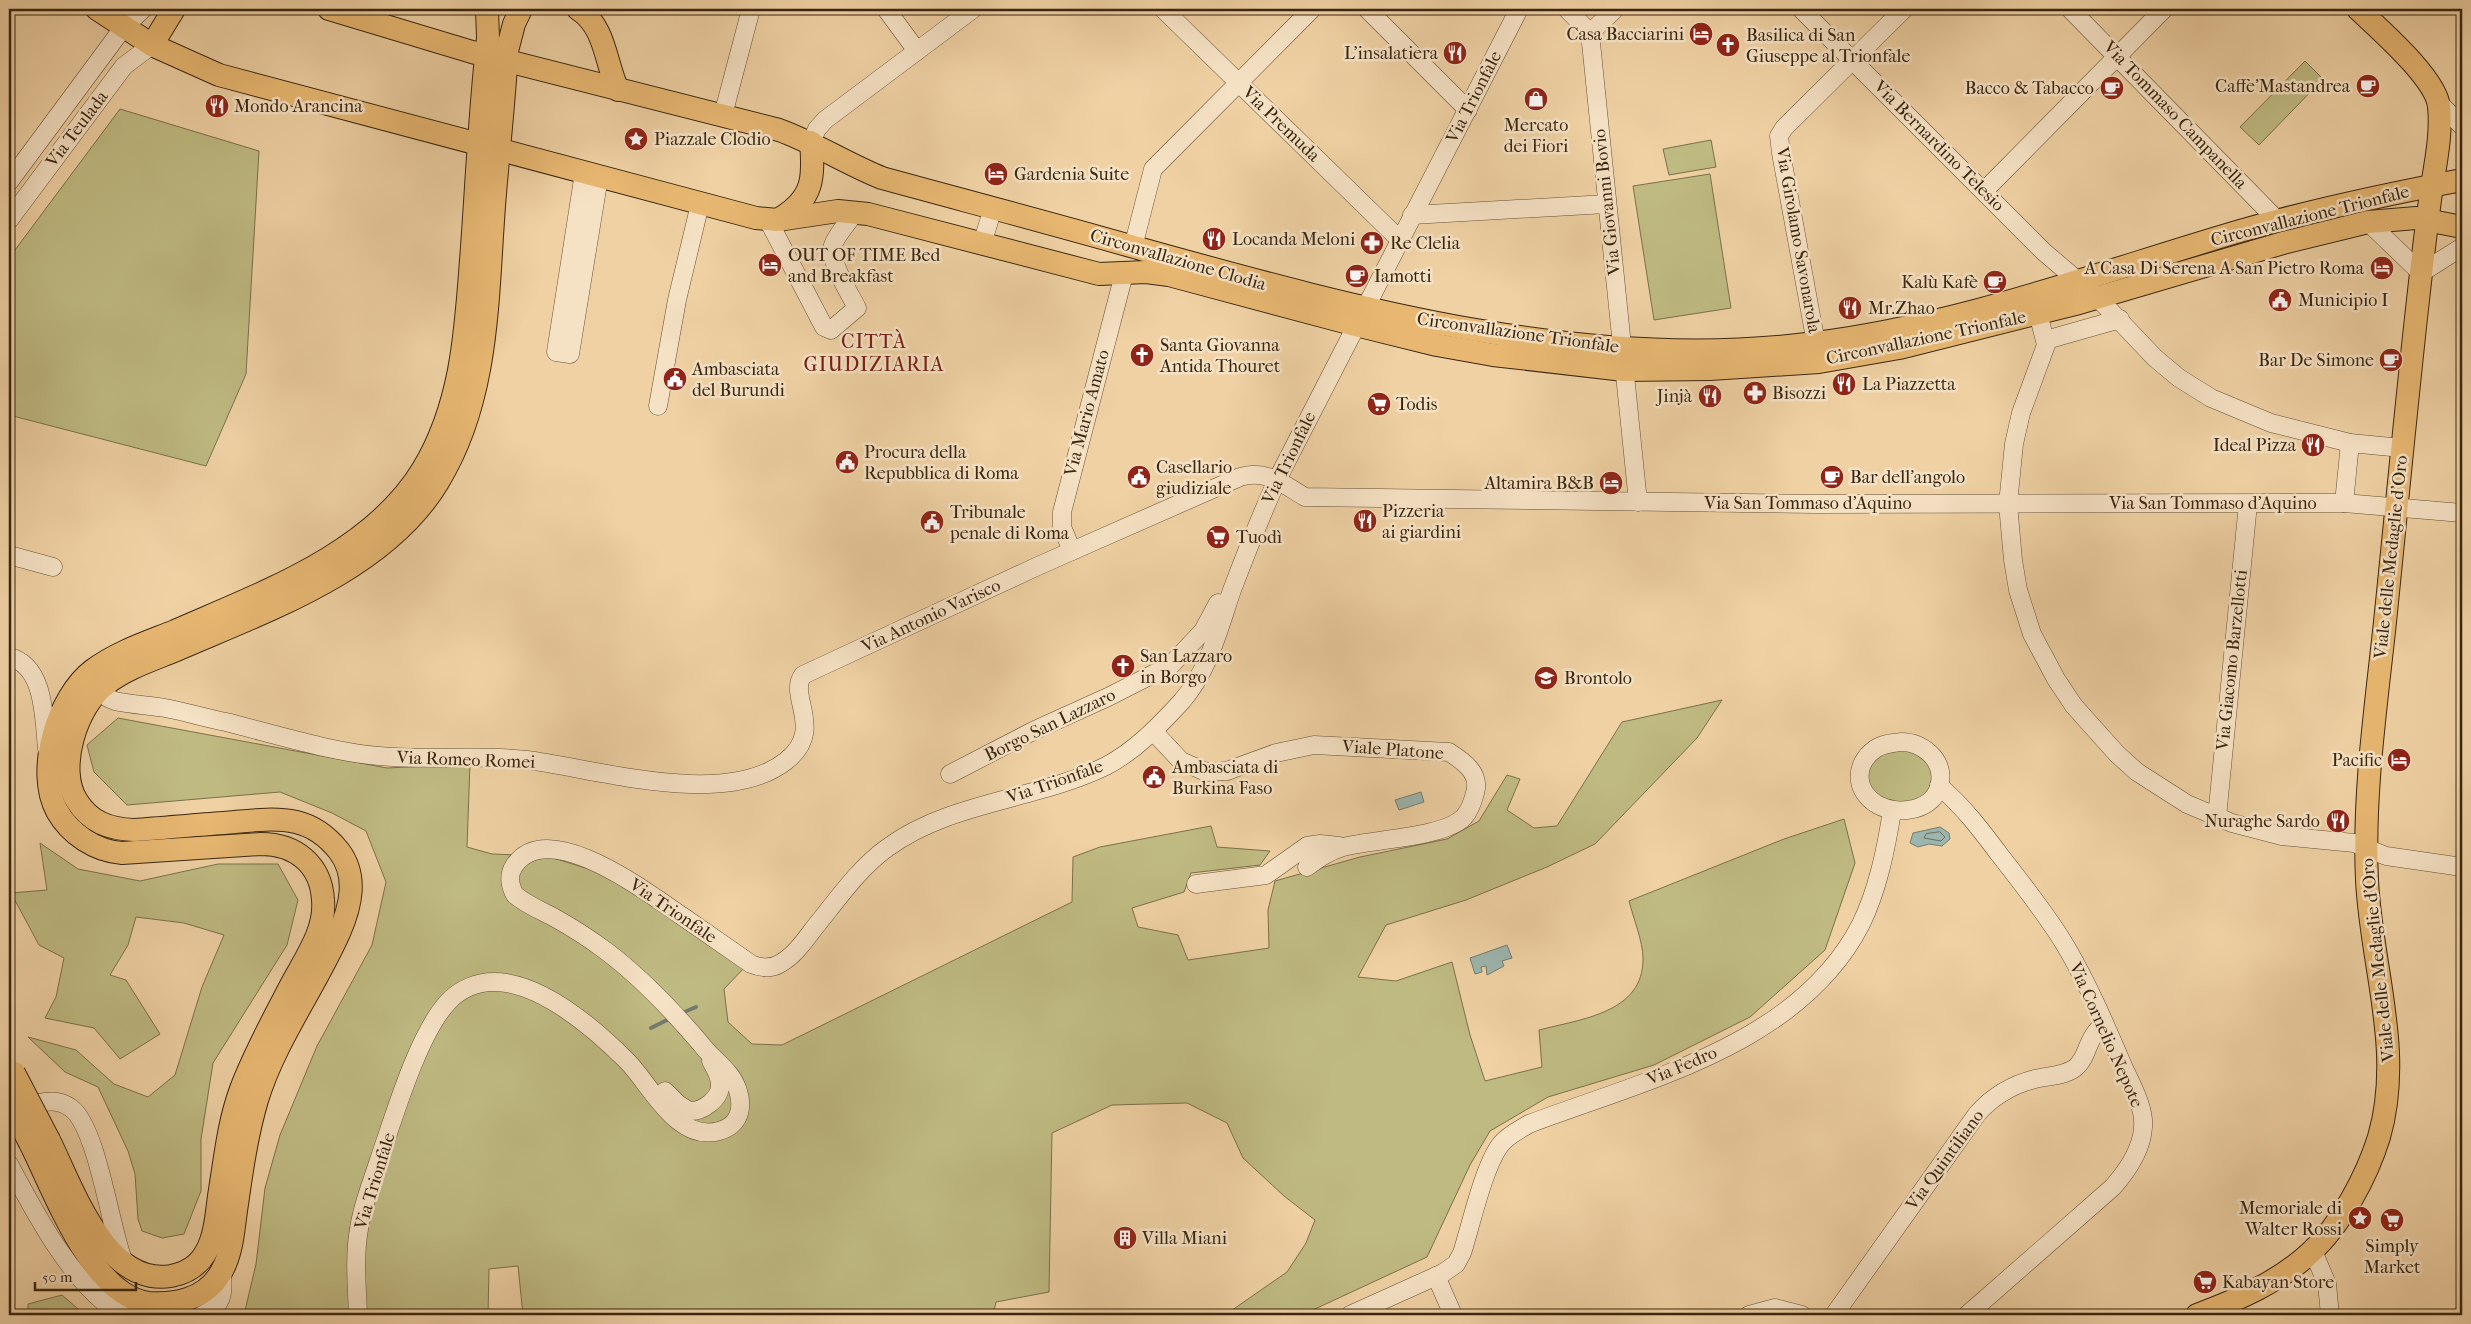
<svg xmlns="http://www.w3.org/2000/svg" width="2471" height="1324" font-family="'IM FELL French Canon',serif">
	<rect width="100%" height="100%" fill="#efd1a4"/>
	<filter id="stains"><feTurbulence type="fractalNoise" baseFrequency=".004" numOctaves="4"/><feColorMatrix values="0 0 0 0 .2 0 0 0 0 .09 0 0 0 0 .02 0 0 0 .5 -.17"/></filter>
	<radialGradient id="worn" r=".72"><stop offset=".6" stop-color="#630" stop-opacity="0"/><stop offset="1" stop-color="#630" stop-opacity=".3"/></radialGradient>
	<g fill="#bfba82" stroke="#7c7049">
		<polygon points="2305,61 2323,79 2259,145 2240,127"/>
		<polygon points="120,109 259,151 246,374 206,466 9,415 9,258"/>
		<polygon points="1711,140 1716,167 1669,175 1663,149"/>
		<polygon points="1710,174 1731,308 1654,320 1633,186"/>
		<path d="M1722,700L1697,738L1595,844L1547,867L1466,900L1386,925L1358,977L1396,981L1452,962L1470,1035L1485,1081L1542,1067L1539,1030C1581,1019 1644,1013 1643,958C1643,942 1633,917 1629,901L1784,839L1844,819L1855,863L1825,950L1750,1017L1654,1065L1548,1097L1490,1131L1470,1165L1427,1257L1302,1315H1225L1287,1272L1306,1243L1315,1220L1284,1196L1243,1158L1227,1123L1187,1103L1112,1105L1052,1133L1049,1292L996,1302L993,1315H523L518,1266L489,1269L488,1315H244L256,1264L265,1188L280,1135L317,1046L372,945L386,882L366,831L332,813L280,792L127,805L94,772L87,745L118,718L387,768L470,764L467,847L492,854L547,856L611,876L675,922L744,968L724,989L728,1022L752,1044L782,1045L1072,902L1073,857L1100,847L1211,826L1217,847L1270,851L1260,865L1191,873L1184,892L1132,908L1138,927L1178,935L1188,960L1269,948L1268,910L1275,881L1360,857L1447,839L1479,821L1507,775L1520,779L1507,810L1534,828L1557,826L1622,722Z"/>
		<path d="M1911,750C1932,763 1937,772 1926,796L1897,806L1871,793C1870,787 1867,778 1868,772C1871,751 1895,751 1911,750Z"/>
		<polygon points="40,843 78,869 140,881 218,864 278,864 298,900 287,945 213,1063 201,1139 201,1191 184,1234 162,1238 142,1231 138,1219 135,1174 128,1151 98,1087 65,1072 28,1037 76,1050 114,1084 148,1097 175,1075 202,987 224,935 184,923 136,917 128,945 110,975 126,980 160,1034 120,1059 94,1028 45,1018 56,997 64,958 39,945 11,893 47,890"/>
		<polygon points="62,1295 85,1315 28,1315 28,1304"/>
	</g>
	<g fill="#9cb5ae" stroke="#747c6f">
		<polygon points="1421,792 1424,802 1399,810 1395,800"/>
		<polygon points="1940,827 1949,833 1950,839 1942,846 1929,844 1918,847 1910,843 1913,833"/>
		<polygon points="1507,945 1512,958 1502,961 1504,966 1487,975 1486,966 1481,967 1482,972 1475,974 1470,958"/>
	</g>
	<g fill="none" stroke-linecap="round" stroke-linejoin="round">
		<polygon stroke="#6a6e5f" stroke-width="1" points="1940,832 1945,837 1941,841 1924,838 1926,834"/>
		<g stroke="#747c6f" stroke-width="4">
			<polyline points="682,1013 696,1007"/>
			<polyline points="651,1028 671,1018"/>
		</g>
		<g stroke="#665135" stroke-width="19">
			<g id="minor">
				<polyline points="886,9 917,51"/>
				<polyline points="1163,9 1399,239"/>
				<polyline points="1367,9 1468,110"/>
				<polyline points="1567,9 1590,33"/>
				<polyline points="1801,9 2044,252 2098,298 2155,358 2179,378 2211,398 2271,423 2350,443 2402,448"/>
				<polyline points="2070,9 2278,221"/>
				<polyline points="1590,33 1638,502"/>
				<polyline points="1590,33 1615,9"/>
				<polyline points="2439,103 2462,126"/>
				<polyline points="723,115 751,9"/>
				<polyline points="811,142 817,129 825,120 973,9"/>
				<polyline points="584,173 556,352 570,354 599,177"/>
				<polyline points="9,182 123,28 143,9"/>
				<polyline points="1984,191 2164,9"/>
				<polyline points="1412,215 1607,204"/>
				<polyline points="9,220 124,66 152,45"/>
				<path d="M768,220L824,327L831,330L857,308C850,294 828,260 833,245C837,234 848,223 855,212"/>
				<polyline points="2368,222 2421,273 2462,247"/>
				<polyline points="982,244 993,208"/>
				<polyline points="1133,247 1153,169 1312,9"/>
				<polyline points="2035,301 2046,345 2021,413 2014,444 2008,504 2013,560 2018,590 2032,634 2056,679 2074,706 2117,754 2137,772 2187,804 2232,823 2282,836 2354,843 2386,856 2462,867"/>
				<polyline points="2046,340 2120,319"/>
				<polyline points="1818,354 1781,153 1779,136 1784,128 1904,9"/>
				<polyline points="658,406 677,300 700,204"/>
				<polyline points="2344,503 2350,443"/>
				<polyline points="1072,551 1062,527 1062,512 1124,274"/>
				<polyline points="9,555 53,567"/>
				<path d="M9,657C45,665 44,719 47,749"/>
				<path d="M99,690L108,698L115,701C132,705 149,705 165,708C186,712 206,718 226,722C274,734 331,752 379,756C428,761 478,754 527,760C598,769 725,809 786,761C826,730 787,696 803,675L1038,566L1240,477C1266,469 1283,484 1305,497L1815,504L2344,503L2462,513"/>
				<path d="M1153,731L1181,761L1206,772L1227,771L1276,753L1314,745L1449,752C1463,761 1481,773 1475,793C1473,801 1470,810 1464,817C1444,838 1372,839 1343,847C1328,852 1319,858 1307,867"/>
				<path d="M1901,742C1922,742 1944,759 1940,783C1935,811 1899,816 1878,805C1855,792 1853,765 1875,749C1882,744 1892,743 1901,742Z"/>
				<polyline points="950,774 1033,731 1108,697 1171,665 1203,631 1218,603"/>
				<path d="M1939,786C1963,806 1981,830 1999,854C2021,882 2043,910 2062,940C2086,979 2105,1024 2123,1066C2131,1084 2145,1108 2143,1127C2142,1150 2127,1171 2113,1187L1967,1315"/>
				<polyline points="2217,817 2248,504"/>
				<polyline points="1196,884 1266,875 1307,846 1320,844 1339,846"/>
				<path d="M665,1091L678,1104L689,1111C702,1112 721,1099 720,1084C720,1076 715,1068 711,1061"/>
				<path d="M20,1110C36,1103 55,1096 71,1108C97,1127 110,1226 123,1260"/>
				<path d="M9,1164C34,1211 75,1290 123,1315"/>
				<polyline points="2313,1251 2327,1284 2330,1315"/>
				<polyline points="1436,1276 1453,1315"/>
				<path d="M202,1315C225,1304 223,1294 222,1271"/>
				<path d="M358,1315C357,1287 354,1257 359,1229C362,1206 372,1182 379,1160C394,1117 418,1034 448,1002C460,989 477,982 494,982C541,982 595,1029 627,1061C650,1084 677,1143 719,1131C747,1124 744,1093 729,1074C720,1063 709,1055 701,1044C672,1010 642,978 606,951C590,939 573,928 555,918C542,911 527,905 515,895C510,886 508,875 514,866C548,815 649,894 682,916C705,932 728,948 751,964C761,968 772,969 781,963C795,955 805,940 815,927C837,900 859,868 887,848C951,801 1037,800 1106,766C1135,751 1160,725 1182,701C1209,670 1219,628 1232,590C1246,553 1261,516 1277,480L1519,9"/>
				<path d="M1350,1315L1443,1273L1456,1264L1462,1253C1471,1225 1484,1165 1501,1144C1508,1135 1519,1130 1529,1124C1645,1080 1799,1045 1861,924C1878,889 1886,849 1892,811"/>
				<polyline points="1749,1315 1775,1308 1802,1315"/>
				<path d="M1834,1315L1977,1114C1993,1096 2011,1085 2035,1079C2048,1076 2064,1076 2075,1068C2089,1057 2085,1039 2104,1024"/>
			</g>
		</g>
		<g stroke="#392610" stroke-width="24">
			<g id="major">
				<polyline points="97,9 152,45 219,75 756,218 778,220 838,211 868,214 1099,274 1146,272 1169,275 1356,325 1437,345 1493,355 1624,370 1710,369 1819,362 1899,348 2079,303 2283,243 2368,222 2416,218 2462,227"/>
				<path d="M329,9L472,52L779,130C815,143 847,164 882,178C966,201 1050,223 1134,247C1354,308 1584,373 1815,343C1961,325 2100,272 2240,231C2313,210 2388,194 2462,180"/>
				<path d="M578,9C606,27 605,62 618,90"/>
				<polyline points="152,45 174,9"/>
				<path d="M781,218C814,198 814,177 811,142"/>
				<path d="M49,1140C72,1186 105,1287 171,1276C192,1272 204,1261 211,1241C216,1227 217,1211 219,1196C225,1160 228,1124 241,1089C254,1054 273,1020 290,987C304,960 326,931 323,900C321,864 295,844 261,844L122,853C95,851 70,834 57,811C35,771 58,696 93,670C117,652 148,642 175,631C261,593 372,554 423,469C464,401 466,324 472,247C477,177 480,108 488,38L487,9"/>
				<path d="M30,1143C54,1190 91,1296 149,1303C175,1305 203,1299 218,1277C233,1256 233,1229 237,1204C242,1169 247,1134 257,1100C275,1041 314,989 339,933C351,906 358,876 339,851C328,837 313,826 296,822C273,817 248,821 224,823C194,825 164,828 134,830C109,829 90,822 77,801C56,769 77,705 106,684C128,667 156,659 181,648C269,610 386,569 438,482C489,399 487,300 494,206C498,154 504,103 507,51L514,24L521,9"/>
				<path d="M2197,1315C2237,1300 2279,1282 2310,1253C2341,1225 2367,1176 2379,1137C2404,1051 2371,966 2367,880C2363,794 2376,707 2385,622C2396,514 2406,407 2418,300C2422,264 2426,228 2431,193C2435,165 2442,135 2439,107C2437,79 2379,29 2358,9"/>
			</g>
		</g>
		<use href="#minor" stroke="#f5e1c4" stroke-width="18"/>
		<use href="#major" stroke="#e8b872" stroke-width="22"/>
		<g stroke="#392610" stroke-width="24" stroke-linecap="butt">
			<g id="major-bridge">
				<polyline points="14,1073 49,1140"/>
				<polyline points="9,1102 30,1143"/>
			</g>
		</g>
		<use href="#major-bridge" stroke="#e8b872" stroke-width="22"/>
	</g>
	<defs>
		<g id="hotel-disc" transform="scale(1.25)"><circle r="9.5" fill="#8f2418" stroke="#f5e1c4"/><path d="M-6-4.5h1.5V1H6V5H4.5V3h-9V5H-6ZM-4 0a1.8 1.8 0 1 1 3.6 0ZM.5 0V-2.5h3Q6-2.5 6 0Z" fill="#fff"/></g>
		<g id="church-disc" transform="scale(1.25)"><circle r="9.5" fill="#8f2418" stroke="#f5e1c4"/><path d="M-1.2-6h2.4v3.5h3.3v2.4h-3.3V6h-2.4V-.1h-3.3v-2.4h3.3Z" fill="#fff"/></g>
		<g id="restaurant-disc" transform="scale(1.25)"><circle r="9.5" fill="#8f2418" stroke="#f5e1c4"/><path d="M-5-6h1v4h1v-4h1v4h1v-4h1v5L-1.5 .5V6h-2V.5L-5-1ZM5-6V6H3V1.5H1.5Q1.5-4 5-6Z" fill="#fff"/></g>
		<g id="cafe-disc" transform="scale(1.25)"><circle r="9.5" fill="#8f2418" stroke="#f5e1c4"/><path d="M-5.5-4.5H6V0H3Q3 3.5 0 3.5H-2.5Q-5.5 3.5-5.5 0ZM3-3.2v2h1.7v-2ZM-6 4.5H4V6H-6Z" fill="#fff"/></g>
		<g id="shop-disc" transform="scale(1.25)"><circle r="9.5" fill="#8f2418" stroke="#f5e1c4"/><path d="M-5-2.5h2.3a2.7 3.5 0 0 1 5.4 0H5L5.5 6h-11ZM-1.5-2.5h3a1.5 2.3 0 0 0-3 0Z" fill="#fff"/></g>
		<g id="sight-disc" transform="scale(1.25)"><circle r="9.5" fill="#8f2418" stroke="#f5e1c4"/><path d="M0-6L1.8-2.2L6-1.7L2.9 1.2L3.7 5.4L0 3.3L-3.7 5.4L-2.9 1.2L-6-1.7L-1.8-2.2Z" fill="#fff"/></g>
		<g id="pharmacy-disc" transform="scale(1.25)"><circle r="9.5" fill="#8f2418" stroke="#f5e1c4"/><path d="M-2-6h4v4h4v4h-4v4h-4v-4h-4v-4h4Z" fill="#fff"/></g>
		<g id="civic-disc" transform="scale(1.25)"><circle r="9.5" fill="#8f2418" stroke="#f5e1c4"/><path d="M-.6-6.5H3V-4.5H.6V-3L4-1V1h2V6H-6V1h2V-1L-.6-3ZM-1.2 2.5V6h2.4V2.5Z" fill="#fff"/></g>
		<g id="supermarket-disc" transform="scale(1.25)"><circle r="9.5" fill="#8f2418" stroke="#f5e1c4"/><path d="M-6-5.5h2.5l.6 2H6L4.5 2H-2.5L-4.4-4H-6ZM-1.5 3.2a1.3 1.3 0 1 0 .1 0ZM3 3.2a1.3 1.3 0 1 0 .1 0Z" fill="#fff"/></g>
		<g id="school-disc" transform="scale(1.25)"><circle r="9.5" fill="#8f2418" stroke="#f5e1c4"/><path d="M0-5L7-2L0 1L-7-2ZM-4 1L0 2.5L4 1V4Q0 6-4 4Z" fill="#fff"/></g>
		<g id="building-disc" transform="scale(1.25)"><circle r="9.5" fill="#8f2418" stroke="#f5e1c4"/><path d="M-4-6H4V6H1V3H-1V6H-4ZM-2.5-4.3h1.7v1.8h-1.7ZM.8-4.3h1.7v1.8H.8ZM-2.5-1h1.7V.8h-1.7ZM.8-1h1.7V.8H.8Z" fill="#fff"/></g>
	</defs>
	<g fill-rule="evenodd">
		<use href="#hotel-disc" x="1701" y="34"/>
		<use href="#church-disc" x="1728" y="45"/>
		<use href="#restaurant-disc" x="1455" y="53"/>
		<use href="#cafe-disc" x="2368" y="86"/>
		<use href="#cafe-disc" x="2112" y="88"/>
		<use href="#shop-disc" x="1536" y="99"/>
		<use href="#restaurant-disc" x="217" y="106"/>
		<use href="#sight-disc" x="636" y="139"/>
		<use href="#hotel-disc" x="996" y="174"/>
		<use href="#restaurant-disc" x="1214" y="239"/>
		<use href="#pharmacy-disc" x="1372" y="243"/>
		<use href="#hotel-disc" x="770" y="265"/>
		<use href="#hotel-disc" x="2382" y="268"/>
		<use href="#cafe-disc" x="1357" y="276"/>
		<use href="#cafe-disc" x="1995" y="282"/>
		<use href="#civic-disc" x="2280" y="300"/>
		<use href="#restaurant-disc" x="1850" y="308"/>
		<use href="#church-disc" x="1142" y="355"/>
		<use href="#cafe-disc" x="2391" y="360"/>
		<use href="#civic-disc" x="675" y="379"/>
		<use href="#restaurant-disc" x="1844" y="384"/>
		<use href="#pharmacy-disc" x="1755" y="393"/>
		<use href="#restaurant-disc" x="1710" y="396"/>
		<use href="#supermarket-disc" x="1379" y="404"/>
		<use href="#restaurant-disc" x="2313" y="445"/>
		<use href="#civic-disc" x="847" y="462"/>
		<use href="#civic-disc" x="1139" y="477"/>
		<use href="#cafe-disc" x="1832" y="477"/>
		<use href="#hotel-disc" x="1611" y="483"/>
		<use href="#restaurant-disc" x="1365" y="521"/>
		<use href="#civic-disc" x="932" y="522"/>
		<use href="#supermarket-disc" x="1218" y="537"/>
		<use href="#church-disc" x="1123" y="666"/>
		<use href="#school-disc" x="1546" y="678"/>
		<use href="#hotel-disc" x="2399" y="760"/>
		<use href="#civic-disc" x="1154" y="777"/>
		<use href="#restaurant-disc" x="2338" y="821"/>
		<use href="#sight-disc" x="2360" y="1218"/>
		<use href="#supermarket-disc" x="2392" y="1220"/>
		<use href="#building-disc" x="1125" y="1238"/>
		<use href="#supermarket-disc" x="2205" y="1282"/>
	</g>
	<g text-anchor="middle" dominant-baseline="central" stroke-width="5" stroke-linejoin="round" paint-order="stroke">
		<g font-size="18" fill="#392610" stroke="#f5e1c4" text-anchor="start">
			<text x="1684" y="34" text-anchor="end">Casa Bacciarini</text>
			<text x="1746" y="35">Basilica di San<tspan x="1746" dy="21">Giuseppe al Trionfale</tspan></text>
			<text x="1438" y="53" text-anchor="end">L'insalatiera</text>
			<text x="2350" y="86" text-anchor="end">Caffe'Mastandrea</text>
			<text x="2094" y="88" text-anchor="end">Bacco &amp; Tabacco</text>
			<text x="234" y="106">Mondo Arancina</text>
			<text x="1536" y="125" text-anchor="middle">Mercato<tspan x="1536" dy="21">dei Fiori</tspan></text>
			<text x="654" y="139">Piazzale Clodio</text>
			<text x="1014" y="174">Gardenia Suite</text>
			<text x="1232" y="239">Locanda Meloni</text>
			<text x="1390" y="243">Re Clelia</text>
			<text x="788" y="255">OUT OF TIME Bed<tspan x="788" dy="21">and Breakfast</tspan></text>
			<text x="2364" y="268" text-anchor="end">A Casa Di Serena A San Pietro Roma</text>
			<text x="1374" y="276">Iamotti</text>
			<text x="1978" y="282" text-anchor="end">Kalù Kafè</text>
			<text x="2298" y="300">Municipio I</text>
			<text x="1868" y="308">Mr.Zhao</text>
			<text x="1160" y="345">Santa Giovanna<tspan x="1160" dy="21">Antida Thouret</tspan></text>
			<text x="2374" y="360" text-anchor="end">Bar De Simone</text>
			<text x="692" y="369">Ambasciata<tspan x="692" dy="21">del Burundi</tspan></text>
			<text x="1862" y="384">La Piazzetta</text>
			<text x="1772" y="393">Bisozzi</text>
			<text x="1692" y="396" text-anchor="end">Jinjà</text>
			<text x="1396" y="404">Todis</text>
			<text x="2296" y="445" text-anchor="end">Ideal Pizza</text>
			<text x="864" y="452">Procura della<tspan x="864" dy="21">Repubblica di Roma</tspan></text>
			<text x="1156" y="467">Casellario<tspan x="1156" dy="21">giudiziale</tspan></text>
			<text x="1850" y="477">Bar dell'angolo</text>
			<text x="1594" y="483" text-anchor="end">Altamira B&amp;B</text>
			<text x="1382" y="511">Pizzeria<tspan x="1382" dy="21">ai giardini</tspan></text>
			<text x="950" y="512">Tribunale<tspan x="950" dy="21">penale di Roma</tspan></text>
			<text x="1236" y="537">Tuodì</text>
			<text x="1140" y="656">San Lazzaro<tspan x="1140" dy="21">in Borgo</tspan></text>
			<text x="1564" y="678">Brontolo</text>
			<text x="2382" y="760" text-anchor="end">Pacific</text>
			<text x="1172" y="767">Ambasciata di<tspan x="1172" dy="21">Burkina Faso</tspan></text>
			<text x="2320" y="821" text-anchor="end">Nuraghe Sardo</text>
			<text x="2342" y="1208" text-anchor="end">Memoriale di<tspan x="2342" dy="21">Walter Rossi</tspan></text>
			<text x="1142" y="1238">Villa Miani</text>
			<text x="2392" y="1246" text-anchor="middle">Simply<tspan x="2392" dy="21">Market</tspan></text>
			<text x="2222" y="1282">Kabayan Store</text>
		</g>
		<g font-size="18" fill="#392610" stroke="#f5e1c4">
			<text transform="translate(1474 97) rotate(-63)">Via Trionfale</text>
			<text transform="translate(2175 115) rotate(46)">Via Tommaso Campanella</text>
			<text transform="translate(1281 124) rotate(44)">Via Premuda</text>
			<text transform="translate(77 129) rotate(-53)">Via Teulada</text>
			<text transform="translate(1939 146) rotate(45)">Via Bernardino Telesio</text>
			<text transform="translate(1607 202) rotate(-96)">Via Giovanni Bovio</text>
			<text transform="translate(2310 216) rotate(-14)">Circonvallazione Trionfale</text>
			<text transform="translate(1798 240) rotate(80)">Via Girolamo Savonarola</text>
			<text transform="translate(1178 260) rotate(16)">Circonvallazione Clodia</text>
			<text transform="translate(1518 333) rotate(8)">Circonvallazione Trionfale</text>
			<text transform="translate(1926 338) rotate(-12)">Circonvallazione Trionfale</text>
			<text transform="translate(1087 413) rotate(-75)">Via Mario Amato</text>
			<text transform="translate(1289 458) rotate(-64)">Via Trionfale</text>
			<text x="1808" y="503">Via San Tommaso d'Aquino</text>
			<text x="2213" y="503">Via San Tommaso d'Aquino</text>
			<text transform="translate(2391 557) rotate(-84)">Viale delle Medaglie d'Oro</text>
			<text transform="translate(931 616) rotate(-25)">Via Antonio Varisco</text>
			<text transform="translate(2232 660) rotate(-84)">Via Giacomo Barzellotti</text>
			<text transform="translate(1050 725) rotate(-26)">Borgo San Lazzaro</text>
			<text transform="translate(1393 750) rotate(4)">Viale Platone</text>
			<text transform="translate(466 760) rotate(2)">Via Romeo Romei</text>
			<text transform="translate(1055 782) rotate(-19)">Via Trionfale</text>
			<text transform="translate(673 911) rotate(34)">Via Trionfale</text>
			<text transform="translate(2378 960) rotate(-96)">Viale delle Medaglie d'Oro</text>
			<text transform="translate(2106 1035) rotate(66)">Via Cornelio Nepote</text>
			<text transform="translate(1682 1066) rotate(-23)">Via Fedro</text>
			<text transform="translate(1945 1160) rotate(-54)">Via Quintiliano</text>
			<text transform="translate(375 1181) rotate(-73)">Via Trionfale</text>
		</g>
		<g font-size="20" letter-spacing="1" fill="#7a1f14" stroke="#f5e1c4">
			<text x="874" y="341">CITTÀ<tspan x="874" dy="23">GIUDIZIARIA</tspan></text>
		</g>
	</g>
	<rect width="2471" height="1324" fill="none" stroke="#efd1a4" stroke-width="30"/>
	<rect x="10" y="10" width="2451" height="1304" fill="none" stroke="#392610" stroke-width="2.5"/>
	<rect x="15" y="15" width="2441" height="1294" fill="none" stroke="#392610"/>
	<path d="M35 1282v8h101v-8" fill="none" stroke="#392610" stroke-width="2.5"/>
	<text x="42" y="1282" font-size="15" fill="#392610" stroke="#f5e1c4" stroke-width="4" paint-order="stroke">50 m</text>
	<rect width="100%" height="100%" filter="url(#stains)"/>
	<rect width="100%" height="100%" fill="url(#worn)"/>
</svg>
